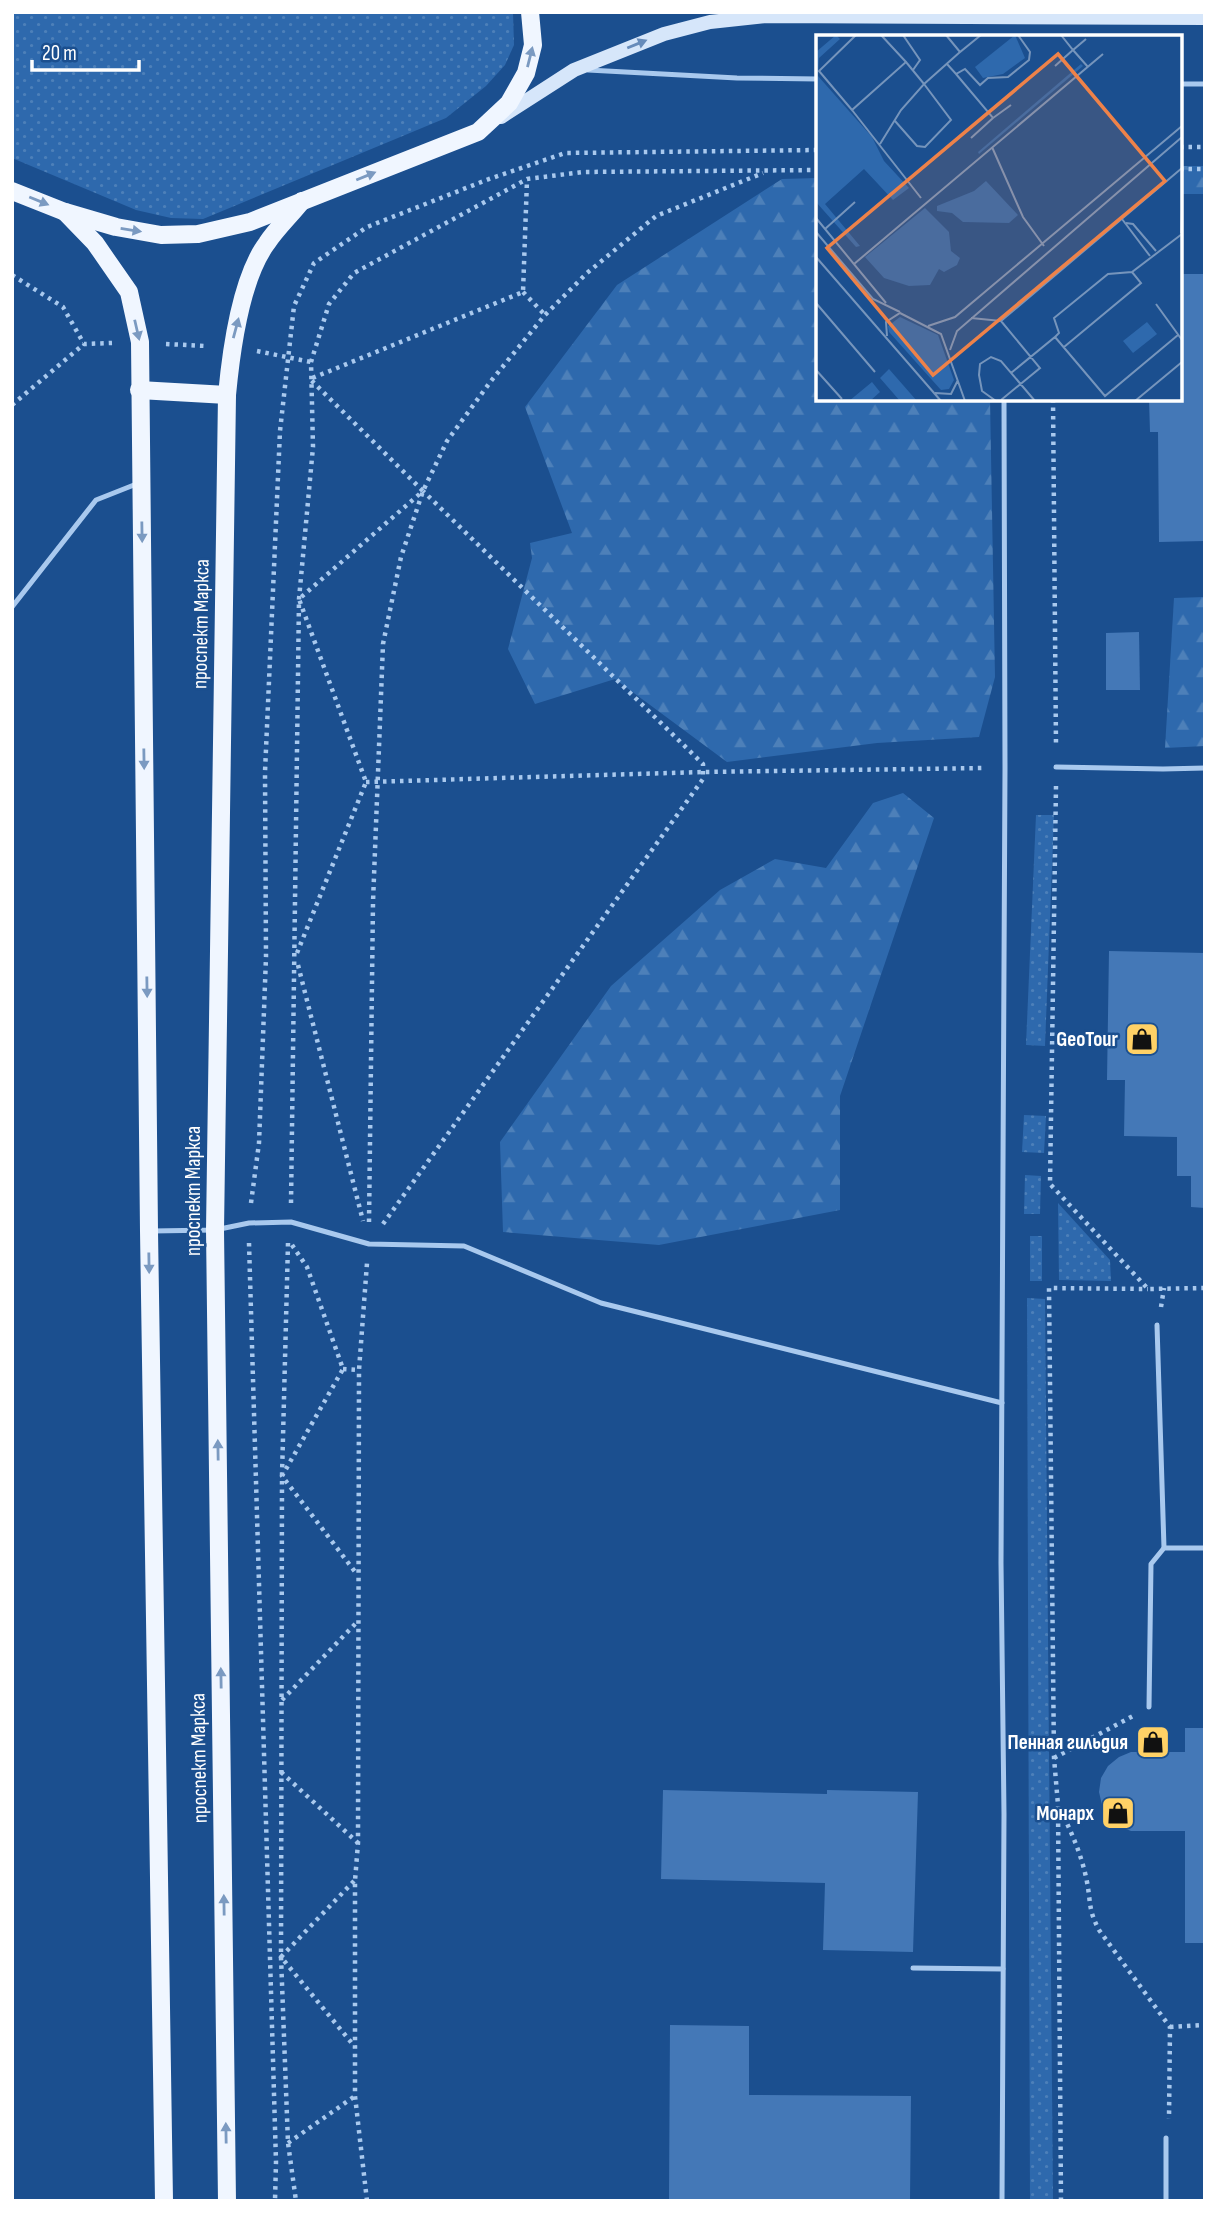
<svg xmlns="http://www.w3.org/2000/svg" width="1217" height="2213" font-family="'Sofia Sans Condensed',sans-serif">
	<defs>
		<pattern id="green-dots" width="8" height="8" patternUnits="userSpaceOnUse" patternTransform="scale(1.75)"><rect width="8" height="8" fill="#2e69ad"/><path d="M2 2h.1M6 6h.1" fill="none" stroke="#4d80b9" stroke-width="1.8" stroke-linecap="round"/></pattern>
		<pattern id="forest-firs" width="22" height="20" patternUnits="userSpaceOnUse" patternTransform="scale(1.75)"><rect width="22" height="20" fill="#2e69ad"/><path d="M5 1l3.5 6h-7zM16 11l3.5 6h-7z" fill="#4d80b9"/></pattern>
	</defs>
	<rect width="100%" height="100%" fill="#1b4f8f"/>
	<g fill="url(#green-dots)">
		<polygon points="12,12 513,12 514,45 505,65 486,86 446,118 203,219 171,218 136,210 12,158"/>
		<polygon points="1036,815 1054,815 1045,1046 1026,1045"/>
		<polygon points="1024,1115 1046,1116 1044,1153 1022,1152"/>
		<polygon points="1025,1175 1041,1176 1040,1214 1024,1214"/>
		<polygon points="1058,1203 1110,1260 1111,1281 1059,1280"/>
		<rect x="1030" y="1236" width="12" height="45"/>
		<polygon points="1027,1298 1045,1299 1053,2201 1030,2201"/>
	</g>
	<g fill="url(#forest-firs)">
		<rect x="1180" y="166" width="25" height="28"/>
		<polygon points="818,178 818,399 990,399 995,677 979,737 877,743 727,762 615,679 535,704 508,649 532,558 530,543 572,533 525,407 617,285 782,179"/>
		<polygon points="1205,597 1205,746 1165,748 1174,598"/>
		<polygon points="903,793 934,818 840,1096 840,1210 659,1245 503,1232 500,1142 611,986 720,890 775,859 826,868 873,803"/>
	</g>
	<g fill="#4478b7">
		<polygon points="1180,274 1205,274 1205,541 1159,542 1158,432 1150,432 1149,399 1180,399"/>
		<polygon points="1139,632 1140,690 1106,690 1106,633"/>
		<polygon points="1109,951 1205,953 1205,1208 1191,1207 1191,1176 1177,1176 1177,1137 1124,1136 1125,1080 1107,1080"/>
		<polygon points="1185,1728 1205,1728 1205,1943 1185,1943 1185,1831 1131,1831 1118,1826 1108,1817 1102,1805 1099,1792 1101,1778 1108,1766 1119,1757 1131,1752 1142,1752 1143,1731 1165,1731 1165,1752 1185,1752"/>
		<polygon points="663,1790 827,1794 827,1790 918,1792 913,1952 823,1950 825,1883 661,1879"/>
		<polygon points="670,2025 749,2026 749,2095 911,2096 910,2201 669,2201"/>
	</g>
	<g fill="none" stroke-linecap="round" stroke-linejoin="round">
		<g stroke="#a9c9ee" stroke-width="4.5" stroke-dasharray="3.5 5" stroke-linecap="butt">
			<polyline points="1180,147 1205,147"/>
			<polyline points="1180,169 1205,169"/>
			<polyline points="12,275 63,307 84,344 112,343"/>
			<polyline points="523,292 545,315"/>
			<polyline points="166,344 206,346"/>
			<polyline points="257,351 311,362"/>
			<polyline points="1053,399 1056,746"/>
			<polyline points="12,405 84,344"/>
			<polyline points="366,782 703,772 985,768"/>
			<polyline points="1056,786 1050,1184 1148,1289 1205,1288"/>
			<polyline points="297,953 366,782 299,599 423,491 310,379 523,292 527,180"/>
			<polyline points="298,965 363,1221"/>
			<polyline points="251,1203 259,1143 266,957 265,772 280,431 294,306 314,263 367,227 489,179 565,153 818,150"/>
			<polyline points="291,1203 299,599 313,447 311,362 329,304 354,273 527,179 583,172 818,170"/>
			<polyline points="369,1222 373,902 383,644 401,557 423,491 447,441 491,381 545,315 587,273 656,216 763,173"/>
			<polyline points="383,1224 703,779 703,764 423,491"/>
			<polyline points="249,1243 276,2162 275,2201"/>
			<polyline points="288,1243 282,1476 281,1957 288,2143 296,2201"/>
			<polyline points="292,1245 307,1267 343,1369 282,1476 356,1573"/>
			<polyline points="1161,1307 1164,1288"/>
			<polyline points="343,1369 359,1370"/>
			<polyline points="282,1700 358,1621"/>
			<polyline points="1054,1758 1133,1716"/>
			<polyline points="281,1772 358,1843"/>
			<path d="M1060,1809C1072,1833 1082,1856 1087,1882C1091,1903 1088,1909 1099,1930L1170,2027L1169,2119"/>
			<polyline points="354,1881 281,1957 355,2047"/>
			<polyline points="1170,2027 1205,2025"/>
			<polyline points="288,2143 355,2096"/>
			<polyline points="367,2201 355,2096 355,1881 358,1843 359,1370 367,1263"/>
			<polyline points="1061,2201 1058,1805 1054,1758 1049,1288 1148,1289"/>
		</g>
		<g stroke="#a9c9ee" stroke-width="5">
			<polyline points="588,70 737,78 818,79"/>
			<polyline points="1180,84 1205,84"/>
			<polyline points="12,607 96,500 139,483"/>
			<polyline points="1056,767 1163,769 1205,768"/>
			<polyline points="152,1231 215,1230 249,1223 291,1222 369,1244 464,1246 601,1303 1002,1403"/>
			<polyline points="1157,1325 1164,1548"/>
			<polyline points="1149,1707 1151,1564 1164,1548 1205,1548"/>
			<polyline points="913,1968 1003,1969"/>
			<polyline points="1002,2201 1004,1814 1001,1563 1005,768 1004,399"/>
			<polyline points="1166,2201 1166,2138"/>
		</g>
		<polyline stroke="#d6e6fa" stroke-width="14" points="501,117 574,70 664,34 710,22 766,16 1205,18"/>
		<g stroke="#f0f6ff" stroke-width="18">
			<polyline points="12,191 65,212 116,227 161,235 198,234 250,222 478,132 509,103 526,73 533,45 530,12"/>
			<polyline points="65,212 95,243 129,292 140,342 149,1231 164,2201"/>
			<polyline points="139,390 227,395"/>
			<path d="M227,2201L215,1230L227,395C231,352 241,278 267,243C277,228 291,215 302,201"/>
		</g>
	</g>
	<defs><path id="oneway-solid" d="M-6-.8H1V-3.2L6.5 0L1 3.2V.8H-6Z" transform="scale(1.75)"/></defs>
	<use fill="#668bba" href="#oneway-solid" transform="translate(637 44) rotate(-22)"/>
	<g fill="#7b9ac1">
		<use href="#oneway-solid" transform="translate(530 57) rotate(-76)"/>
		<use href="#oneway-solid" transform="translate(366 176) rotate(-22)"/>
		<use href="#oneway-solid" transform="translate(39 201) rotate(22)"/>
		<use href="#oneway-solid" transform="translate(131 230) rotate(9)"/>
		<use href="#oneway-solid" transform="translate(236 328) rotate(-75)"/>
		<use href="#oneway-solid" transform="translate(137 330) rotate(77)"/>
		<use href="#oneway-solid" transform="translate(142 532) rotate(89)"/>
		<use href="#oneway-solid" transform="translate(144 759) rotate(89)"/>
		<use href="#oneway-solid" transform="translate(147 987) rotate(89)"/>
		<use href="#oneway-solid" transform="translate(149 1263) rotate(89)"/>
		<use href="#oneway-solid" transform="translate(218 1450) rotate(-91)"/>
		<use href="#oneway-solid" transform="translate(221 1678) rotate(-91)"/>
		<use href="#oneway-solid" transform="translate(224 1905) rotate(-91)"/>
		<use href="#oneway-solid" transform="translate(226 2133) rotate(-91)"/>
	</g>
	<defs>
		<g id="shop-square" transform="scale(1.75)"><rect x="-9" y="-9" width="18" height="18" rx="4" fill="#ffd166" stroke="#1b4f8f"/><path d="M-5-2.5h2.3a2.7 3.5 0 0 1 5.4 0H5L5.5 6h-11ZM-1.5-2.5h3a1.5 2.3 0 0 0-3 0Z" fill="#111"/></g>
	</defs>
	<g fill-rule="evenodd">
		<use href="#shop-square" x="1142" y="1039"/>
		<use href="#shop-square" x="1153" y="1742"/>
		<use href="#shop-square" x="1118" y="1813"/>
	</g>
	<g text-anchor="middle" dominant-baseline="central" stroke-width="5" stroke-linejoin="round" paint-order="stroke">
		<g font-size="21" fill="#fff" stroke="#1b4f8f">
			<text transform="translate(201 624) rotate(-89)">проспект Маркса</text>
			<text transform="translate(193 1191) rotate(-90)">проспект Маркса</text>
			<text transform="translate(199 1758) rotate(-91)">проспект Маркса</text>
		</g>
		<g font-size="21" font-weight="bold" fill="#fff" stroke="#1b4f8f" text-anchor="end">
			<text x="1118" y="1039">GeoTour</text>
			<text x="1128" y="1742">Пенная гильдия</text>
			<text x="1094" y="1813">Монарх</text>
		</g>
	</g>
	<g transform="translate(816 35)">
		<rect width="366" height="366" fill="#1b4f8f"/>
		<path d="M199,0L209,23L187,39L167,43L159,32ZM265,29L267,31L163,119L162,117ZM84,282L122,300L138,345L133,354L125,355L73,297L72,291ZM73,334L101,366H84L64,343ZM56,347L64,357L54,366H33Z" fill="#2e69ad"/>
		<path d="M20,0L24,4L3,23L2,41L56,102L68,126L93,153L77,165L48,134L9,169L44,211L40,212L0,167V17ZM170,146L202,180L193,188L147,187L136,178L121,176V171L158,156ZM109,173L133,197L135,216L144,223L141,230L128,237L123,234L114,250L93,251L68,243L49,222Z" fill="#2e69ad"/>
		<path d="M331,287L341,299L317,318L307,306Z" fill="#2e69ad"/>
		<path fill="none" stroke="#7695bc" stroke-width="2" d="M40,0L3,36L36,75L90,27L65,0M87,0L104,25L97,35M130,0L144,17L165,0M245,0L257,15L270,4M90,27L108,49L144,17M131,29L140,39L149,34L164,50L172,43L192,42L213,25L214,17L202,0M239,31L257,15L272,32M140,39L177,83L195,70M36,75L105,163M155,103L177,83M64,109L85,75L108,49L135,85L109,112L101,111L79,86M176,112L207,182L228,211M0,183L70,268M306,184L334,221M310,188L317,189L340,216M9,194L39,167M0,197L57,264L84,277M365,198L366,175M0,222L125,366M38,229L287,19M0,268L59,337M340,269L366,305M155,283L185,286L366,133M185,286L224,333L185,365M112,291L139,282L366,91M71,301L70,287L84,278L125,299L149,366M239,302L243,298L238,283L292,239L316,237L366,199M248,312L325,248L316,237M134,315L141,296L366,102M0,335L26,364M195,338L239,302L289,361L362,300M119,358L135,359L142,345M180,366L166,356L163,340L164,329L175,322L185,326L219,366M319,366L366,327"/>
		<path fill="#ee8249" fill-opacity="0.15" stroke="#ee8249" stroke-width="3.5" d="M242,19L349,146L117,340L11,213Z"/>
		<rect width="366" height="366" fill="none" stroke="#fff" stroke-width="3.5"/>
	</g>
	<rect width="1217" height="2213" fill="none" stroke="#ffffff" stroke-width="28"/>
	<path d="M32 60v10h107v-10" fill="none" stroke="#ffffff" stroke-width="3.5"/>
	<text x="42" y="60" font-size="21" fill="#ffffff" stroke="#1b4f8f" stroke-width="5" paint-order="stroke">20 m</text>
</svg>
